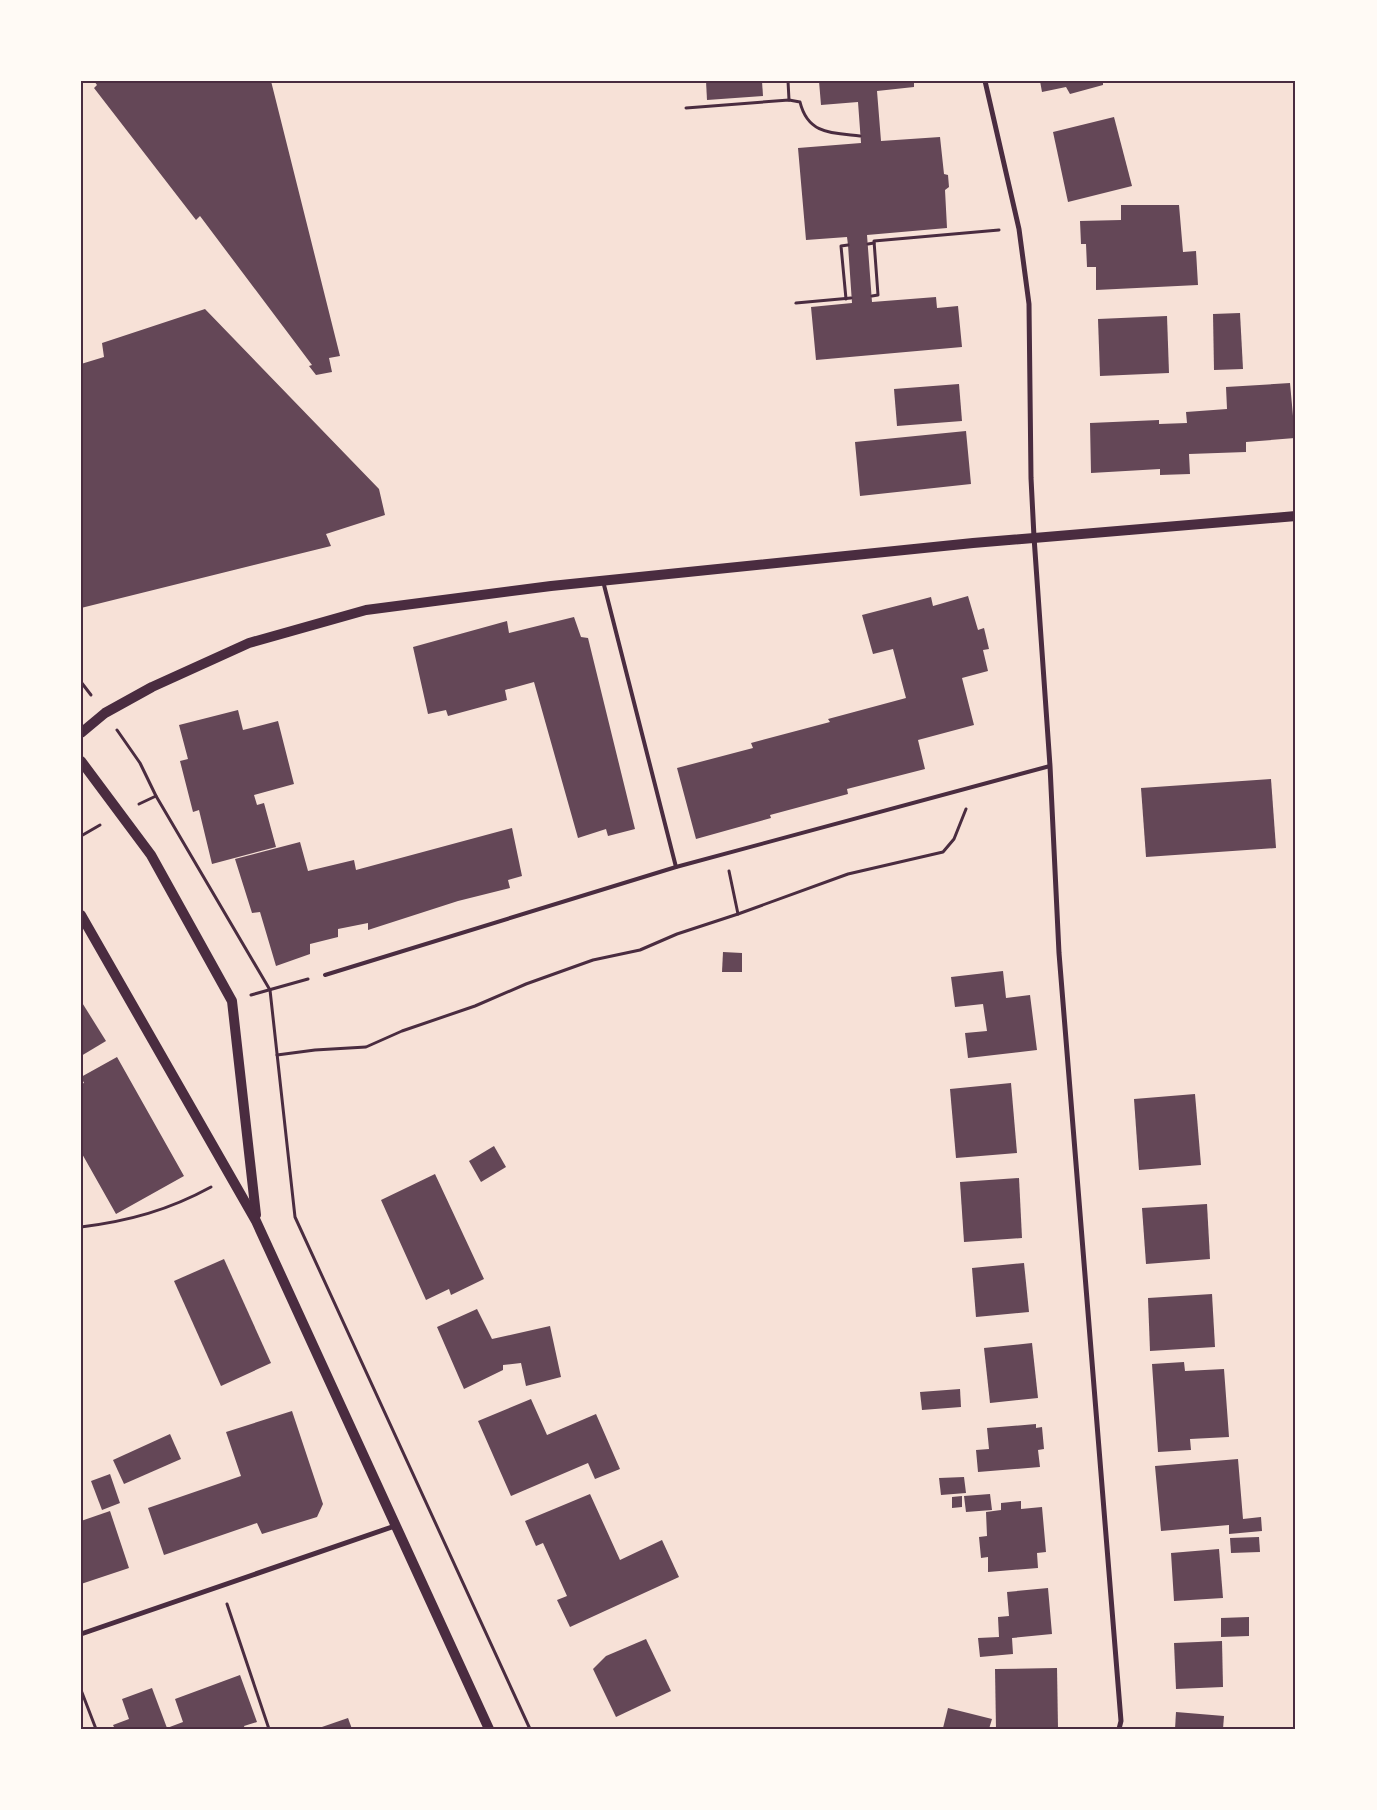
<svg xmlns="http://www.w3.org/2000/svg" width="1377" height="1810" font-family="Arial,sans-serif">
	<rect width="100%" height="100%" fill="#f7e1d7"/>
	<g fill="#644757">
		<polygon points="94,81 271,81 340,356 329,358 332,372 316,375 309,366 312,365 200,216 196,220 94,88 97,85"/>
		<polygon points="706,81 762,81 763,96 707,100"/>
		<polygon points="819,81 914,81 914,87 877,91 881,141 940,137 944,174 948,175 949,187 945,190 947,228 867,235 872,302 936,297 937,308 958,306 962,347 816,360 811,307 852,303 848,245 847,237 806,240 798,148 861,143 858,102 821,105"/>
		<polygon points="1040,81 1103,81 1103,85 1070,94 1066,87 1042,92"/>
		<polygon points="1114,117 1132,186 1068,202 1053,132"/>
		<polygon points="1121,205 1179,205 1183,252 1196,251 1198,285 1096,290 1096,267 1087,267 1086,244 1081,244 1080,221 1121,220"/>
		<polygon points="205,309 379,489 385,515 326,534 331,546 81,608 81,364 104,357 102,343"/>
		<polygon points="1240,313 1243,369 1214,370 1213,314"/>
		<polygon points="1167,316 1169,373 1100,376 1098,319"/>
		<polygon points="1290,383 1295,438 1246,442 1246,452 1189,454 1190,474 1160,475 1160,469 1091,473 1090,423 1159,420 1159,424 1187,423 1186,412 1227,409 1226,387"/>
		<polygon points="959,384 962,421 897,426 894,389"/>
		<polygon points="966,431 971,484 860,496 855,442"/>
		<polygon points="968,596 978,630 984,628 989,649 983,650 988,671 962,678 974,725 918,740 925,769 847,789 848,794 770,815 771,818 696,839 677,768 753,748 751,743 830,722 828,719 906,698 893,649 873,654 862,615 931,597 933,606"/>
		<polygon points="574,617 581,637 588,638 635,829 608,836 606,829 578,838 534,682 505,690 507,700 448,716 446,710 428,714 413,647 507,621 509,633"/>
		<polygon points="238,710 243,730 278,721 294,784 254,795 257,805 264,803 276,847 212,864 199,810 193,812 180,761 188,759 179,725"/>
		<polygon points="1271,779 1276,848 1146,857 1141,788"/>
		<polygon points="512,828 522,876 508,880 510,888 458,901 368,930 368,923 338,929 338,937 310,944 310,954 276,966 260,912 252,913 235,859 300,842 308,871 354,860 356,870"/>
		<polygon points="723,952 742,953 742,972 722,972"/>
		<polygon points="1003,971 1006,998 1030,995 1037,1050 968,1058 965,1033 987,1031 983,1004 955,1007 951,977"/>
		<polygon points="81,1001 106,1041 81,1056"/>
		<polygon points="117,1057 184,1176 116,1214 81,1152 81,1084 84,1083 81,1077"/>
		<polygon points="1011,1083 1017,1153 956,1158 950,1089"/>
		<polygon points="1195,1094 1201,1165 1139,1170 1134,1099"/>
		<polygon points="494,1146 506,1167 481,1182 469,1161"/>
		<polygon points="435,1174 484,1279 451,1295 449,1289 426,1300 381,1200"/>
		<polygon points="1019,1178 1022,1238 964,1242 960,1182"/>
		<polygon points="1207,1204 1210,1259 1146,1264 1142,1208"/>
		<polygon points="224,1259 271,1363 221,1386 174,1281"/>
		<polygon points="1024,1263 1029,1312 976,1317 972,1268"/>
		<polygon points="1212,1294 1215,1347 1150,1351 1148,1298"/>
		<polygon points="477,1309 492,1339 550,1326 561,1377 526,1386 521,1363 503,1365 503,1370 464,1389 437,1327"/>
		<polygon points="1032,1343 1038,1398 990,1403 984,1348"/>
		<polygon points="1184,1362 1185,1371 1224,1369 1229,1437 1190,1439 1191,1450 1158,1452 1152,1364"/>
		<polygon points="960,1389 961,1407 922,1410 920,1392"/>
		<polygon points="531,1399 547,1435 596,1414 620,1469 595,1479 588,1463 511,1496 478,1421"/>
		<polygon points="292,1411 323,1504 317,1517 262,1534 257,1523 164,1555 148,1508 241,1476 226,1432"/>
		<polygon points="1036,1424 1036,1428 1042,1427 1044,1449 1038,1450 1040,1467 978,1472 976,1450 989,1449 987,1428"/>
		<polygon points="170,1434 181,1459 124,1484 113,1460"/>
		<polygon points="1238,1459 1243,1519 1261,1517 1262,1531 1229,1534 1229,1525 1161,1531 1155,1466"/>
		<polygon points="110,1474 120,1503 102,1510 91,1481"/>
		<polygon points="964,1477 966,1493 941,1495 939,1478"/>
		<polygon points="590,1494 620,1560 662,1540 679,1577 570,1627 557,1600 567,1596 543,1543 536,1546 525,1521"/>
		<polygon points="990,1494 992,1510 966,1512 964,1496"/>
		<polygon points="962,1496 962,1507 952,1508 952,1497"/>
		<polygon points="1021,1501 1021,1509 1042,1507 1046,1552 1037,1553 1038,1568 988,1572 988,1557 981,1558 979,1537 987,1536 986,1512 1001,1510 1001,1503"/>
		<polygon points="110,1511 129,1568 81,1584 81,1521"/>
		<polygon points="1259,1537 1260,1552 1231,1553 1230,1538"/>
		<polygon points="1219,1549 1223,1598 1174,1601 1171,1553"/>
		<polygon points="1048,1588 1052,1634 1012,1638 1013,1654 980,1657 978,1638 999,1637 998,1617 1009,1616 1007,1592"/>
		<polygon points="1249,1617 1249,1636 1221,1637 1221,1618"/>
		<polygon points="646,1639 671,1691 616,1717 593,1669 606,1656"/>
		<polygon points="1222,1641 1223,1687 1176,1689 1174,1643"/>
		<polygon points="1057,1668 1058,1728 996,1729 995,1669"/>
		<polygon points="240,1675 257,1722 244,1726 245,1729 115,1729 113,1725 129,1719 122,1699 152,1688 167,1728 183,1722 175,1699"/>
		<polygon points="948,1708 992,1719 989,1729 943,1728"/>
		<polygon points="1176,1712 1224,1716 1223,1729 1175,1729"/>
		<polygon points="348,1718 352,1729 319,1729 319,1728"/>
	</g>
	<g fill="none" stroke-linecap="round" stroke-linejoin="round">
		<g stroke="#4a2c40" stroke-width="3">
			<polyline points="788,81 789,100"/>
			<path d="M686,108L789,100L800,102C808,135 833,133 860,136"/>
			<polyline points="868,244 874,243"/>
			<polyline points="872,296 878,295 874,241 999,230"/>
			<polyline points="846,299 841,246 848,245"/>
			<polyline points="796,303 851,298"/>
			<polyline points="81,682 91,695"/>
			<polyline points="117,730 140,763 156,796 270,990 295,1217 530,1729"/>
			<polyline points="139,804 156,796"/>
			<polyline points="81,836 100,825"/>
			<polyline points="729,871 738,914"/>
			<polyline points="251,995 308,979"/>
			<polyline points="277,1055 315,1050 366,1047 402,1031 475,1006 526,984 593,960 640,950 677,934 738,914 848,874 943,852 954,839 966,809"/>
			<path d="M81,1227C129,1221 169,1210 211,1187"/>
			<polyline points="227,1604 269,1729"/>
			<polyline points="81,1690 96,1729"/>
		</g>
		<g stroke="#4a2c40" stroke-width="4">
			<polyline points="603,581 676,867"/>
			<polyline points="325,975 676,867 1050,766"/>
		</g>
		<g stroke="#4a2c40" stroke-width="5">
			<polyline points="985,81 1019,229 1029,304 1031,478 1034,537 1050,766 1059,953 1121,1721 1119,1729"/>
			<polyline points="81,1634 395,1526"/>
		</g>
		<g stroke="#4a2c40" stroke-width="10">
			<polyline points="81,733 105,713 152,687 249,643 366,610 551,586 973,543 1296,516"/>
			<polyline points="81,761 151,855 232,1001 256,1215"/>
			<polyline points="81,915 256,1221 489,1729"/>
		</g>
	</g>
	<rect width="1377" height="1810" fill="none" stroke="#fffaf5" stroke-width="165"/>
	<rect x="82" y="82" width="1212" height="1646" fill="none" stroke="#4a2c40" stroke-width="2"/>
</svg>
